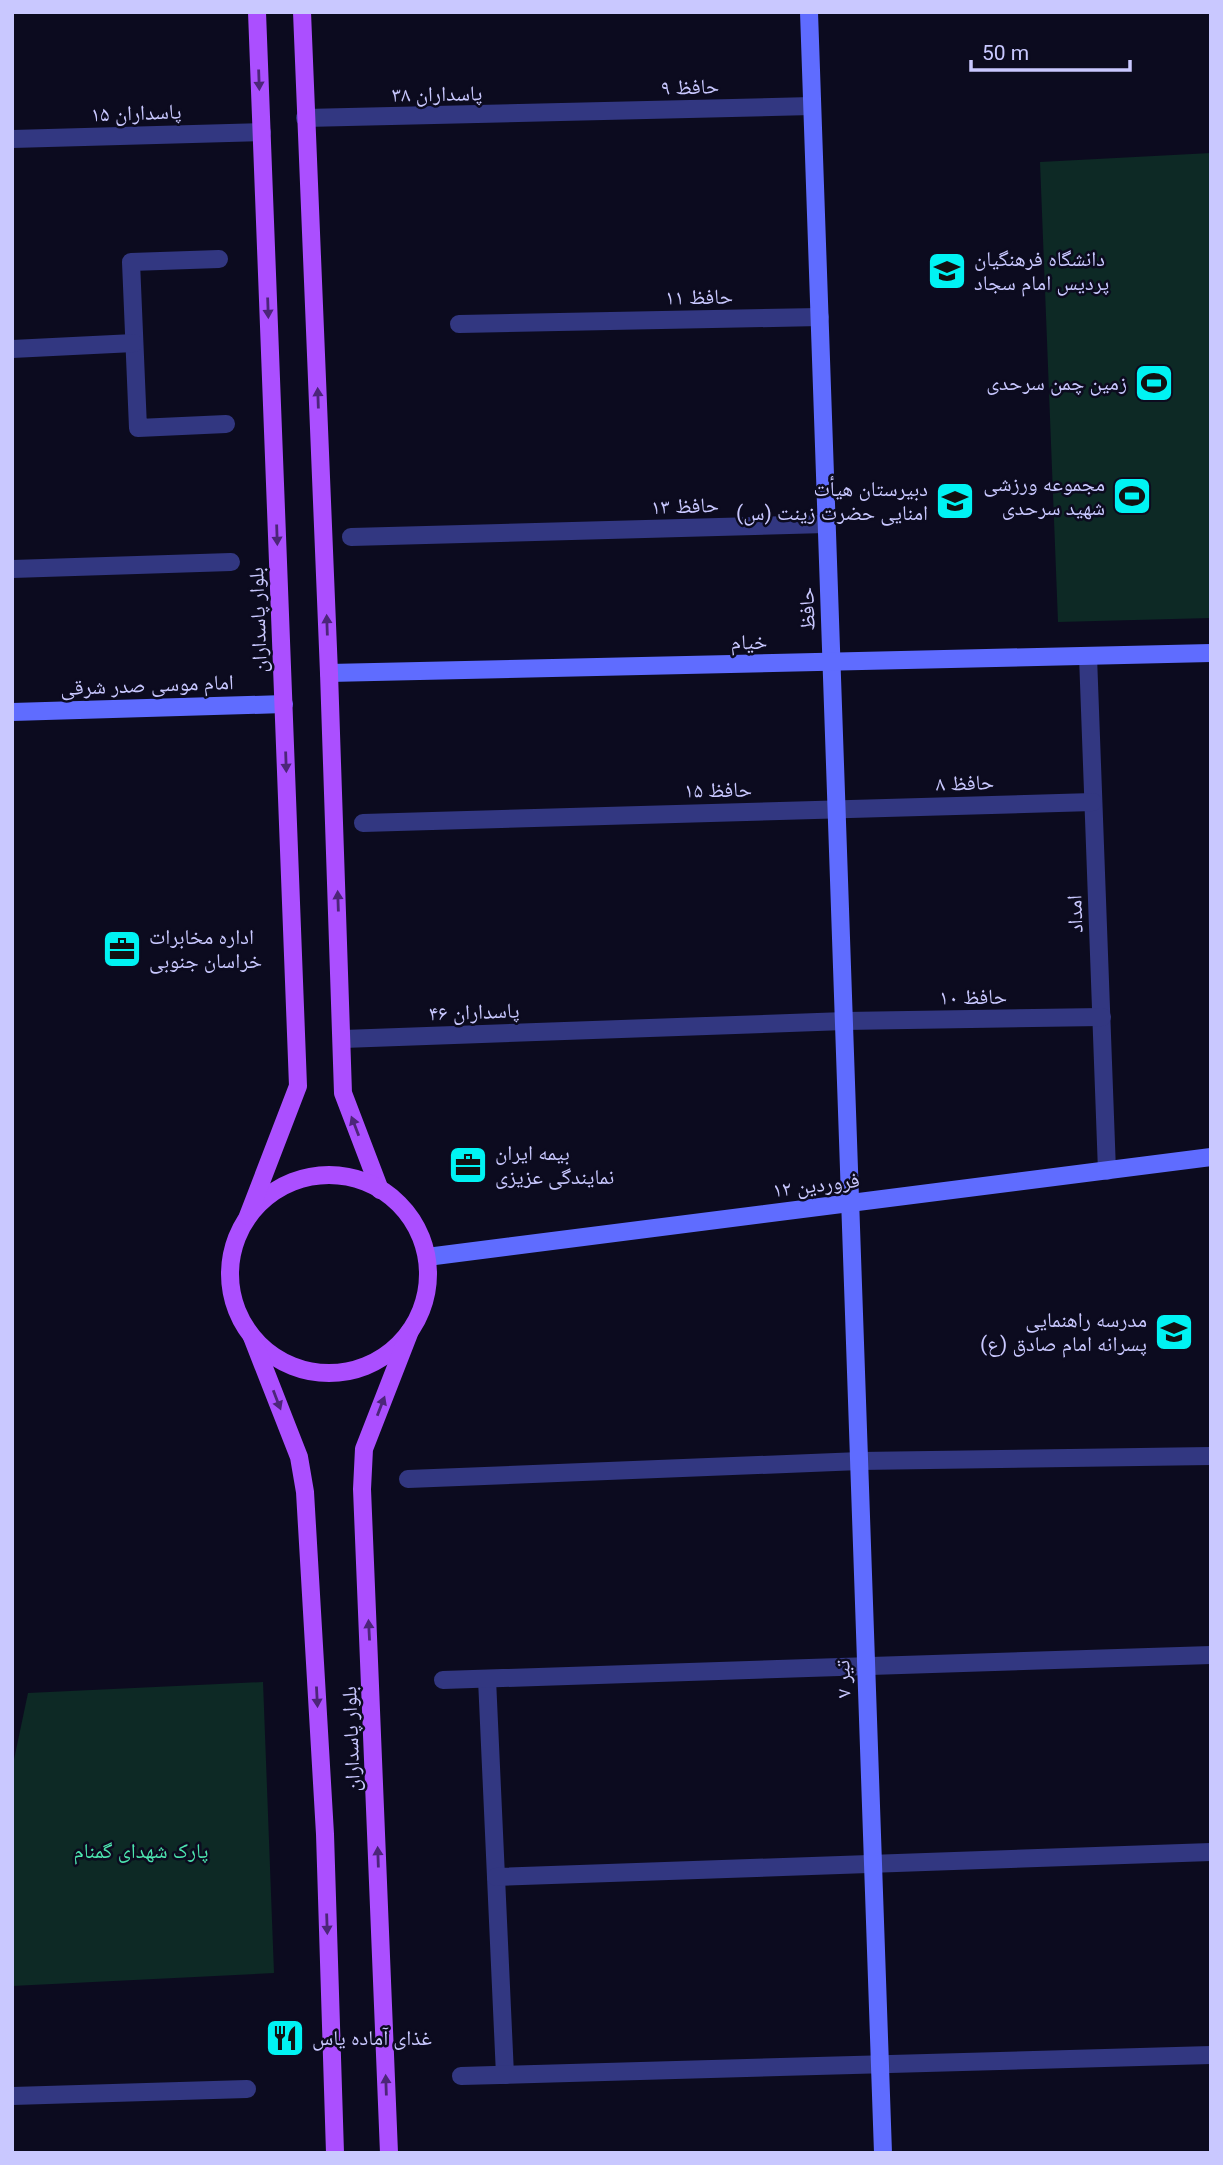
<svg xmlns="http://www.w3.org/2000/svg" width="1223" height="2165" font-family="Roboto,'Noto Naskh Arabic',sans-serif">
	<rect width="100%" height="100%" fill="#0c0b1f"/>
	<g fill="#0d2925">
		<polygon points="1211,153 1211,618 1058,622 1040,162"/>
		<polygon points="263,1682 274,1973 12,1986 12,1769 28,1693"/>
	</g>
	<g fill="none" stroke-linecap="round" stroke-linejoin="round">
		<g stroke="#323781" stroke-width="18">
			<polyline points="305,118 812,106"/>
			<polyline points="12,139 262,132"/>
			<polyline points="219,259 131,262 138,428 226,424"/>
			<polyline points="459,324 820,317"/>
			<polyline points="12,349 134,343"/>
			<polyline points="351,537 826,524"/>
			<polyline points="12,569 231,562"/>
			<polyline points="1088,656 1107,1171"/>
			<polyline points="363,823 1093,802"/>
			<polyline points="343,1039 845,1021 1102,1017"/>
			<polyline points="408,1479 860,1461 1211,1456"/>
			<polyline points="487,1679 505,2075"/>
			<polyline points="443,1680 1211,1655"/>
			<polyline points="496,1877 1211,1852"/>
			<polyline points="461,2076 1211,2055"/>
			<polyline points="12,2096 247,2089"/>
		</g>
		<g stroke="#5f6cff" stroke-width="18">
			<polyline points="809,12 883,2153"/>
			<polyline points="329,673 1211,653"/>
			<polyline points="12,712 284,704"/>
			<polyline points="427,1257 1211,1157"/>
		</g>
		<g stroke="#ab4fff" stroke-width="18">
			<polyline points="302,12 329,673 343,1093 380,1190"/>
			<circle cx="329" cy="1274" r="99"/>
			<polyline points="248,1216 298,1086 257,12"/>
			<polyline points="252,1337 299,1457 305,1492 325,1834 335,2153"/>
			<polyline points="389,2153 362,1489 364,1449 410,1331"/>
		</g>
	</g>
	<defs><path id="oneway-solid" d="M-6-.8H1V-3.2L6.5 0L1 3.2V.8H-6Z" transform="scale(1.75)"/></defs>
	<g fill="#4c2679">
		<use href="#oneway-solid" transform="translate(259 80) rotate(88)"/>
		<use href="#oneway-solid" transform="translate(268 308) rotate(88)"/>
		<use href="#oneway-solid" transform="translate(318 398) rotate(-92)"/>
		<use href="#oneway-solid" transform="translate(277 535) rotate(88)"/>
		<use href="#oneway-solid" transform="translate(327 625) rotate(-92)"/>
		<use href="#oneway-solid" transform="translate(286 762) rotate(88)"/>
		<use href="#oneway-solid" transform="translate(338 901) rotate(-92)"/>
		<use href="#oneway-solid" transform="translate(355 1126) rotate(-111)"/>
		<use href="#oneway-solid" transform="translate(277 1400) rotate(69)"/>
		<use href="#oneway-solid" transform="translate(381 1406) rotate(-69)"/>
		<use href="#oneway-solid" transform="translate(369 1630) rotate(-93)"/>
		<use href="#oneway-solid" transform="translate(317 1697) rotate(87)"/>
		<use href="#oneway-solid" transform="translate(378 1857) rotate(-92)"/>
		<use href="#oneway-solid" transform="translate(327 1924) rotate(88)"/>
		<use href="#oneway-solid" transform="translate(386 2085) rotate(-92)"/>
	</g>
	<defs>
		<g id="university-square" transform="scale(2.0125)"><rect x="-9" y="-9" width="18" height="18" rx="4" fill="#00f3f3" stroke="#0c0b1f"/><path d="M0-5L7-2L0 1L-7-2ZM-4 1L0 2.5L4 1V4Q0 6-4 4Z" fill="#111"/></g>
		<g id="stadium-square" transform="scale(2.0125)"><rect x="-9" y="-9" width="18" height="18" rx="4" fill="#00f3f3" stroke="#0c0b1f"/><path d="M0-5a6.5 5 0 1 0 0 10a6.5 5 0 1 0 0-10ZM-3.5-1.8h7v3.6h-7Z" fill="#111"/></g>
		<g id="school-square" transform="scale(2.0125)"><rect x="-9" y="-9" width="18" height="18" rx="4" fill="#00f3f3" stroke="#0c0b1f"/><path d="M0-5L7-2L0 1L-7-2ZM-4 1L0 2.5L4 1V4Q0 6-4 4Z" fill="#111"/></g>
		<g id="office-square" transform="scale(2.0125)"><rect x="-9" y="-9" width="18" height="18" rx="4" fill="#00f3f3" stroke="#0c0b1f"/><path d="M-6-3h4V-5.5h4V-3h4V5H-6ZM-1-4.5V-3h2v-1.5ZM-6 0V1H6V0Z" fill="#111"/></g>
		<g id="restaurant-square" transform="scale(2.0125)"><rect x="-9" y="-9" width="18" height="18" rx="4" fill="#00f3f3" stroke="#0c0b1f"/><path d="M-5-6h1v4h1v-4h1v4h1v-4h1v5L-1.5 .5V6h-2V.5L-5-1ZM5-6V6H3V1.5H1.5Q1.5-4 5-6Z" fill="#111"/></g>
	</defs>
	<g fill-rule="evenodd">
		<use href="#university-square" x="947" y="271"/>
		<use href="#stadium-square" x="1154" y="383"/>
		<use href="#stadium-square" x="1132" y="496"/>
		<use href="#school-square" x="955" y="501"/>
		<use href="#office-square" x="122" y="949"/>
		<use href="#office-square" x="468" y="1165"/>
		<use href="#school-square" x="1174" y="1332"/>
		<use href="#restaurant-square" x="285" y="2038"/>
	</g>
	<g text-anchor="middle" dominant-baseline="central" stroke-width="5" stroke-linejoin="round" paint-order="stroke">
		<g font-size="21" fill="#c9c8ff" stroke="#0c0b1f">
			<text transform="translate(690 87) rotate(-2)">حافظ ۹</text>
			<text transform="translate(437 94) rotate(-1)">پاسداران ۳۸</text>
			<text transform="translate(136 113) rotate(-2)">پاسداران ۱۵</text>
			<text transform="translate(699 297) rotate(-1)">حافظ ۱۱</text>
			<text transform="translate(685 506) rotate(-2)">حافظ ۱۳</text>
			<text transform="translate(807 609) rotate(-92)">حافظ</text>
			<text transform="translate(258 620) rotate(-92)">بلوار پاسداران</text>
			<text transform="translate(749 642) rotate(-1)">خیام</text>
			<text transform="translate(147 685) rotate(-2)">امام موسی صدر شرقی</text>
			<text transform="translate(965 783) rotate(-2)">حافظ ۸</text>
			<text transform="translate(718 790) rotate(-1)">حافظ ۱۵</text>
			<text transform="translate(1075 914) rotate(-92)">امداد</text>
			<text transform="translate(973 997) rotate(-1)">حافظ ۱۰</text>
			<text transform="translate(474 1012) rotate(-2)">پاسداران ۴۶</text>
			<text transform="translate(816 1185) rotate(-7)">۱۲ فروردین</text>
			<text transform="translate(843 1679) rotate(-92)">۷ تیر</text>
			<text transform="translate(351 1739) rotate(-92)">بلوار پاسداران</text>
		</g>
		<g font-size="21" fill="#c9c8ff" stroke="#0c0b1f" text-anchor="start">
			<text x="974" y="259">دانشگاه فرهنگیان<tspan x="974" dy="24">پردیس امام سجاد</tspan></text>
			<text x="1127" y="383" text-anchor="end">زمین چمن سرحدی</text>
			<text x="1105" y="484" text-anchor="end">مجموعه ورزشی<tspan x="1105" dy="24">شهید سرحدی</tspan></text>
			<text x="928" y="489" text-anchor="end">دبیرستان هیأت<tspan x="928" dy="24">امنایی حضرت زینت (س)</tspan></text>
			<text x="149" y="937">اداره مخابرات<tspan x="149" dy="24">خراسان جنوبی</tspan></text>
			<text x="495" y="1153">بیمه ایران<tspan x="495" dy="24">نمایندگی عزیزی</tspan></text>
			<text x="1147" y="1320" text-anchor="end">مدرسه راهنمایی<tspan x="1147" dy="24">پسرانه امام صادق (ع)</tspan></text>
			<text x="312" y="2038">غذای آماده یاس</text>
		</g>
		<g font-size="21" fill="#4de6b0" stroke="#0c0b1f">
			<text x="141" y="1851">پارک شهدای گمنام</text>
		</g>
	</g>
	<rect width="1223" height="2165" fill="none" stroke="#c9c8ff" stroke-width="28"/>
	<path d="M971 60v10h159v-10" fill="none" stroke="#c9c8ff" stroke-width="3.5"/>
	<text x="982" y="60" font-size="21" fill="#c9c8ff" stroke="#0c0b1f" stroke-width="5" paint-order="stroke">50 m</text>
</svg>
